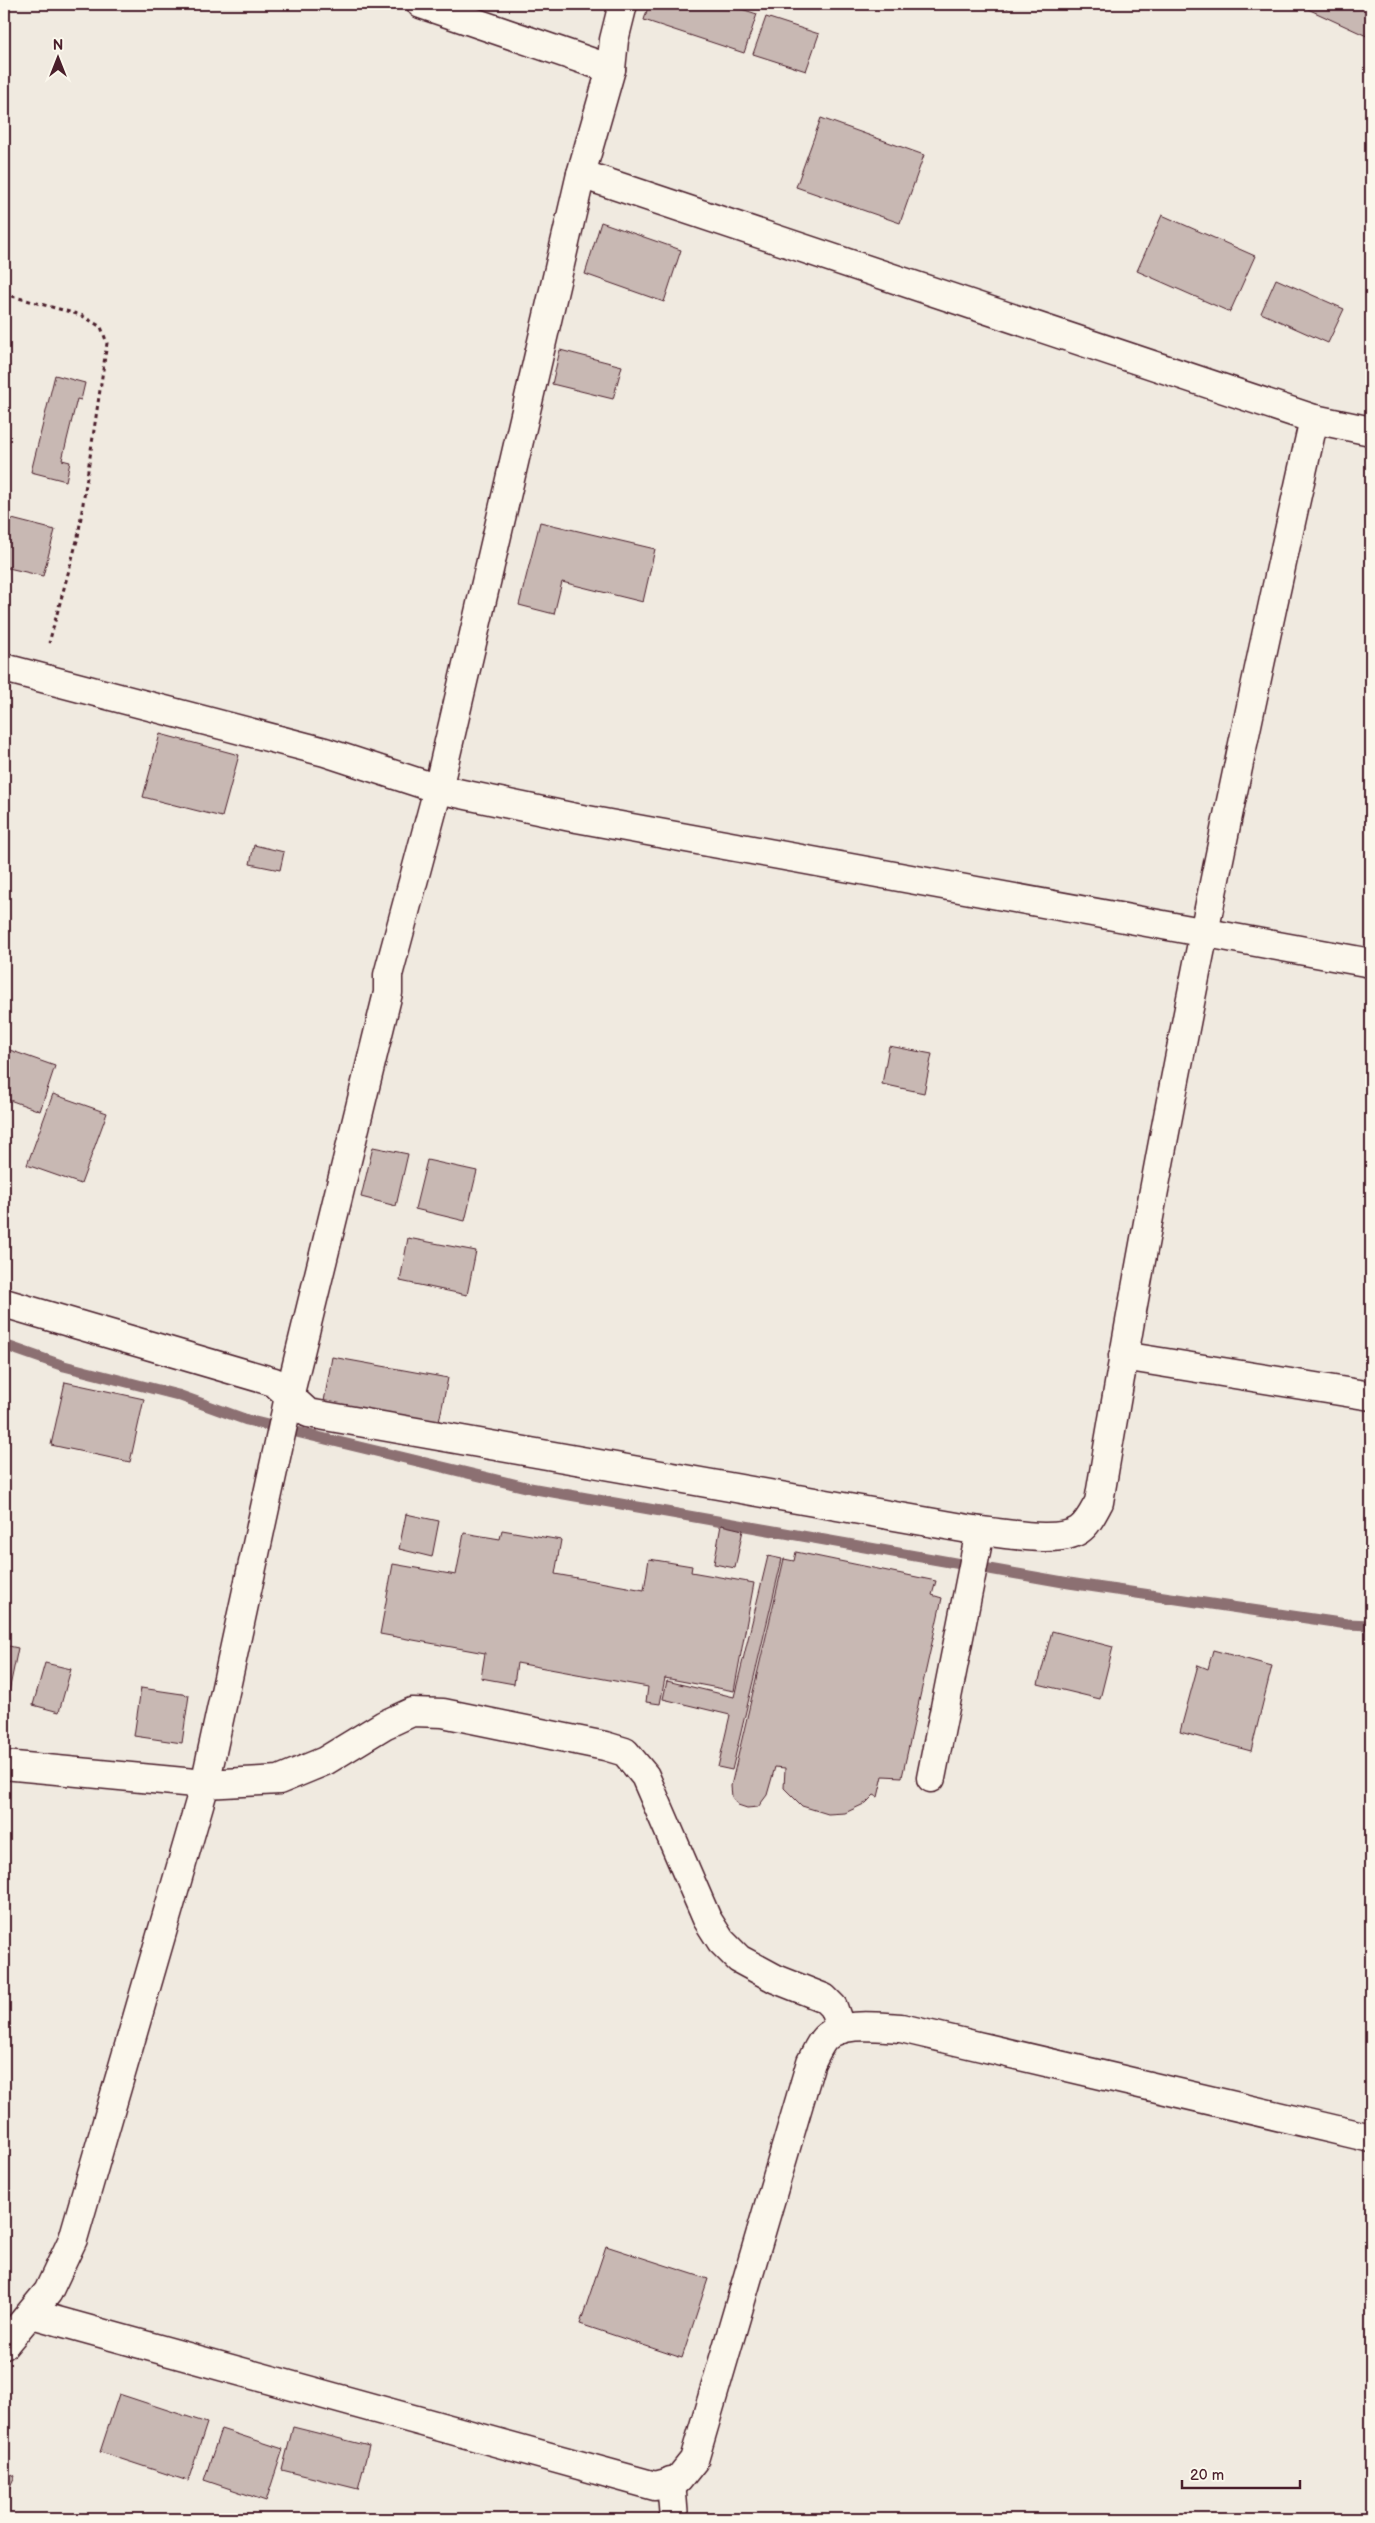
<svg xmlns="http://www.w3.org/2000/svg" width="1375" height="2523" font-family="'Balsamiq Sans',sans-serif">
	<rect width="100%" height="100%" fill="#f0eae0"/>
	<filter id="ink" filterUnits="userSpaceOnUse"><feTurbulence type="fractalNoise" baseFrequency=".02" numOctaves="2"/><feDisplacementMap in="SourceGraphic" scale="10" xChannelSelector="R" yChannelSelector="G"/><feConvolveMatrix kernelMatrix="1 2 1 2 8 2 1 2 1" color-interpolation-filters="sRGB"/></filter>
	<g filter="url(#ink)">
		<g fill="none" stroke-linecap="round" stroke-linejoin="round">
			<polyline stroke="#8c6f72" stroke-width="11" points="4,1345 64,1366 178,1395 247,1420 530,1488 1069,1583 1347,1624 1371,1625"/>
		</g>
		<g fill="#c8b8b3" stroke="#4a1f2b">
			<polygon points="649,4 726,4 757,14 744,53 644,20"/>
			<polygon points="999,4 1010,4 1008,8"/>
			<polygon points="1297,4 1371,4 1371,38"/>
			<polygon points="766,17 819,34 806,71 753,54"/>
			<polygon points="821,118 924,155 900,223 796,187"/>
			<polygon points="1162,215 1255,256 1230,312 1137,271"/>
			<polygon points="601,222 681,250 664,302 585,274"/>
			<polygon points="1276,279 1344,309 1328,343 1261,313"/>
			<polygon points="560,350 622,366 613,399 552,384"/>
			<polygon points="55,375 85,383 81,400 77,399 62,460 70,462 66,481 31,472"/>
			<polygon points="4,517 55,530 43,576 4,567"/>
			<polygon points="540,522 655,549 643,602 562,582 554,614 519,605"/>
			<polygon points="160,734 239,755 222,817 143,797"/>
			<polygon points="254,845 284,852 280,870 250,864"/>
			<polygon points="889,1046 932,1054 924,1093 882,1084"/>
			<polygon points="4,1048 55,1066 40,1111 4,1098"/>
			<polygon points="53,1094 107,1113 81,1184 27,1165"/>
			<polygon points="373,1147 408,1154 396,1206 361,1197"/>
			<polygon points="427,1160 477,1171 465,1221 415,1209"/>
			<polygon points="408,1238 476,1251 467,1295 400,1281"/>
			<polygon points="332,1357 448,1378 438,1427 323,1407"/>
			<polygon points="65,1382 144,1399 130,1462 51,1445"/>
			<polygon points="406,1514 439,1521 432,1557 399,1549"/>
			<polygon points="721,1525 743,1530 735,1568 714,1564"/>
			<polygon points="502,1530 561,1540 555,1574 644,1590 649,1559 692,1566 691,1572 754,1583 734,1691 665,1678 660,1704 646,1702 648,1687 517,1663 514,1684 481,1678 485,1653 380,1634 393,1564 456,1575 464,1533 500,1539"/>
			<polygon points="796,1552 936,1581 932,1595 942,1598 902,1777 883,1776 878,1797 874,1795 866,1803 845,1813 828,1814 802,1806 784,1788 785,1768 775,1767 767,1795 758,1807 747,1808 738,1805 732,1797 731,1786 784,1559 794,1561"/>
			<polygon points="768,1556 782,1559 732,1770 718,1767 730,1715 663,1699 667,1681 734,1697"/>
			<polygon points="1052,1631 1113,1647 1100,1699 1038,1684"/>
			<polygon points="4,1645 18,1648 6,1706 4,1705"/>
			<polygon points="1213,1650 1272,1666 1251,1751 1180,1732 1198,1665 1208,1669"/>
			<polygon points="45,1663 71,1669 59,1712 33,1705"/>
			<polygon points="141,1688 189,1695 182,1743 134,1736"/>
			<polygon points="606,2246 708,2279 682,2358 580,2324"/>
			<polygon points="119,2394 207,2423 188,2481 100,2452"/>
			<polygon points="293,2427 369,2446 358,2489 282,2470"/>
			<polygon points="221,2429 283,2449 266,2501 204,2480"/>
			<polygon points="4,2470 15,2476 4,2499"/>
		</g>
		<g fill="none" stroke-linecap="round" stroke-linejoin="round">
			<g stroke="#4a1f2b" stroke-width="31">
				<g id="minor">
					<polyline points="421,4 611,69"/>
					<polyline points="581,174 1314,419 1371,431"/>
					<polyline points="4,668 325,752 438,789 571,817 1371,963"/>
					<path d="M4,1303L274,1382L308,1413L980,1531C1005,1533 1059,1544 1079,1530C1088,1524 1094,1511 1099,1502C1159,1139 1233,778 1314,419"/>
					<polyline points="1123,1356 1371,1396"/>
					<polyline points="4,1765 205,1784 279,1780 325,1761 384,1725 412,1712 443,1713 605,1746 625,1752 645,1776 707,1919 721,1941 739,1959 776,1979 824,1998 833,2007 841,2029"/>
					<polyline points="931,1778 980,1531"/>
					<path d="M32,2314L655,2486L678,2480L694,2460L811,2062C815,2055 819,2044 825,2038C842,2021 879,2027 901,2028L1371,2138"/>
					<polyline points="4,2345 48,2292 73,2239 205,1784 289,1397 388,993 388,975 438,789 581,174 611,69 614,40 623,4"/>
					<polyline points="671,2481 674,2519"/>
				</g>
			</g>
			<polyline stroke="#4a1f2b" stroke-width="3" stroke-dasharray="4 4" stroke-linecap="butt" points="4,294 81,315 101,327 107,343 78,537 49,643"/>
			<use href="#minor" stroke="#fbf7ec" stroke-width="28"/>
		</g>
	</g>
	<rect width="1375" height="2523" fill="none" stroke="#fbf7ec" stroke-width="20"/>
	<rect x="10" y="10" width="1355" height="2503" fill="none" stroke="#4a1f2b" stroke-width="2" filter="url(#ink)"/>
	<g transform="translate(58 58)" stroke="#fbf7ec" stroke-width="4" paint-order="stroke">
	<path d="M0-4L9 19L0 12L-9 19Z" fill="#4a1f2b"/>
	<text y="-8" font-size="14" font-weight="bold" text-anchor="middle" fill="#4a1f2b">N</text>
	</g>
	<path d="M1182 2480v8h118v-8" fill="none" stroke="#4a1f2b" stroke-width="2.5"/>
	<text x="1190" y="2480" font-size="15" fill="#4a1f2b" stroke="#fbf7ec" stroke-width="4" paint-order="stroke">20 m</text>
</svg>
